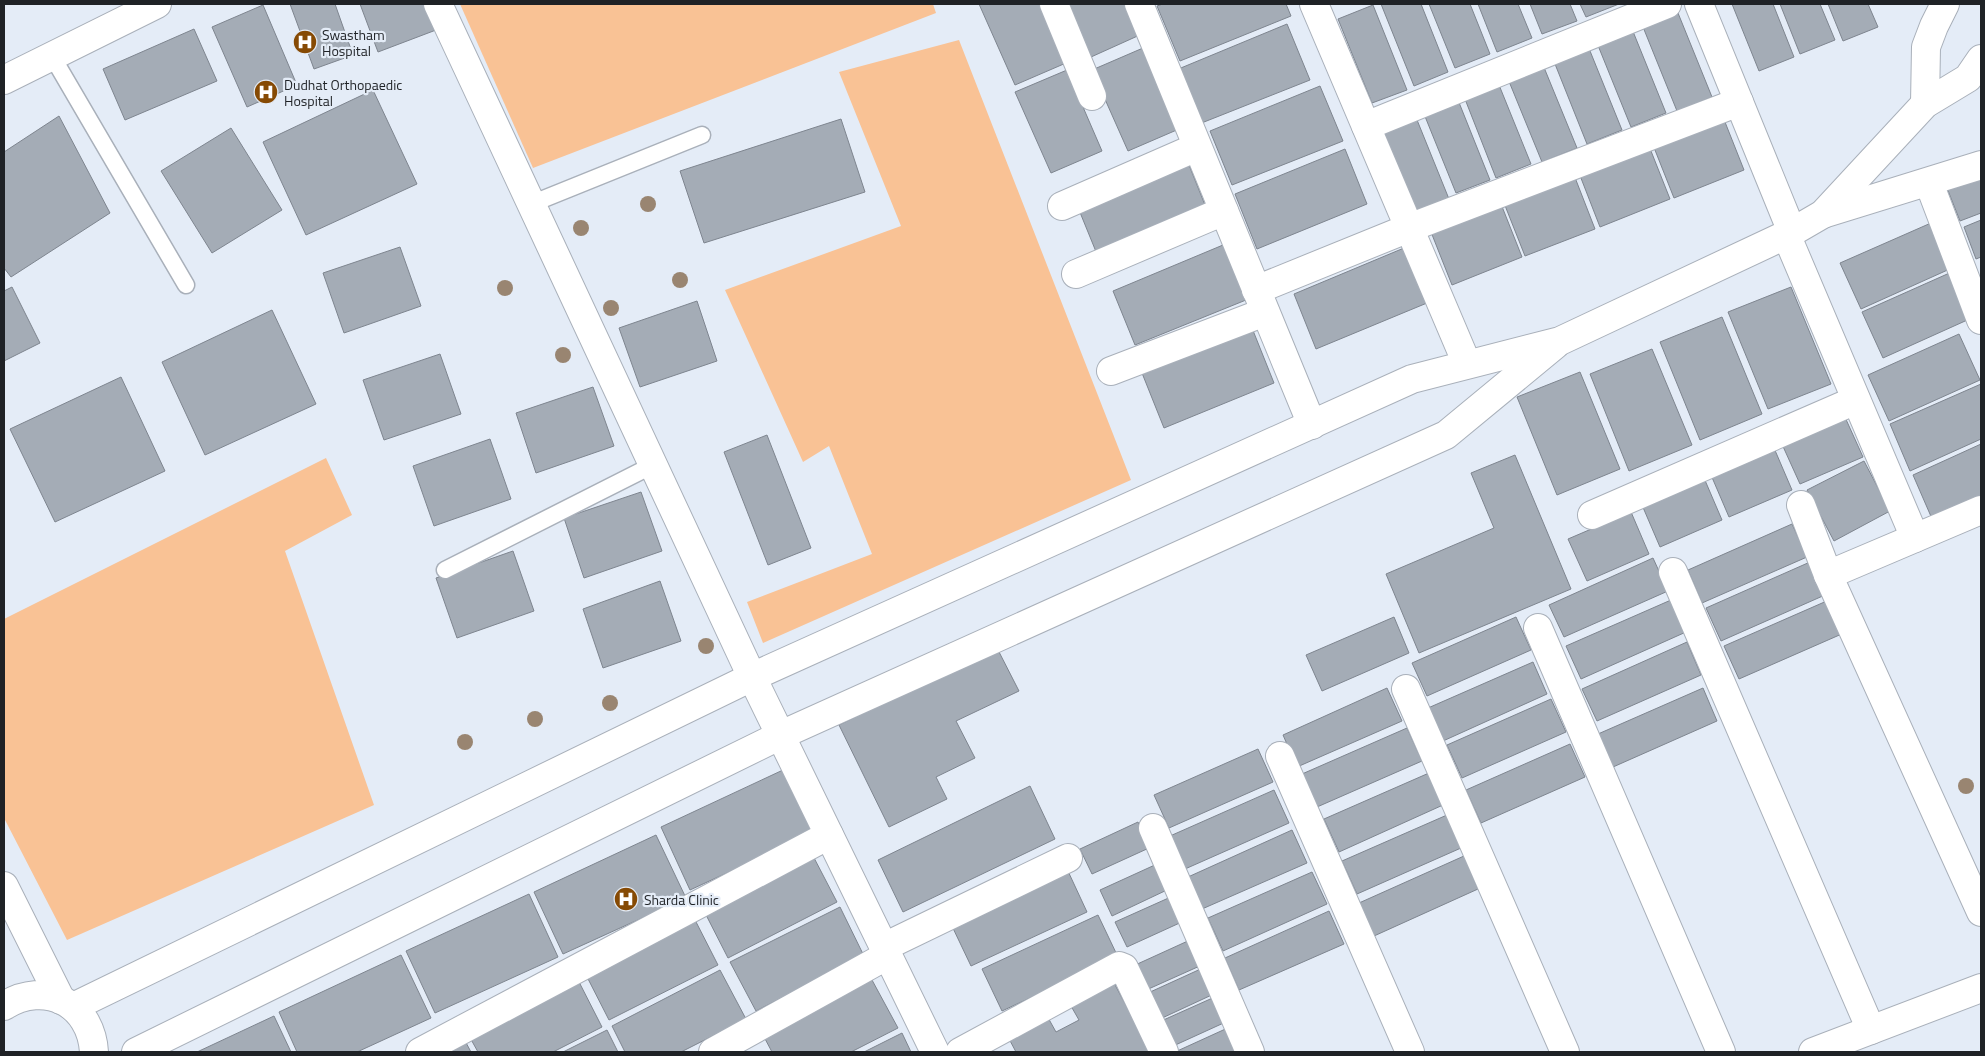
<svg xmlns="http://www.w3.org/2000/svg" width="1985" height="1056" font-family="'Titillium Web',sans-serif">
	<rect width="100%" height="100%" fill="#e4ecf7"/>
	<g fill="#f9c295">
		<polygon points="460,4 933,4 936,13 533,168"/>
		<polygon points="959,40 1131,480 763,643 747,602 872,554 829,446 803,462 725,290 901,226 839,72"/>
		<polygon points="326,458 352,515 285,551 374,805 67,940 4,818 4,619"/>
	</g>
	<g fill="#a4acb6" stroke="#7e858f">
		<polygon points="290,4 335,4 353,55 314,69"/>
		<polygon points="360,4 426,4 436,30 378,52"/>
		<polygon points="979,4 1040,4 1066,63 1015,85"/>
		<polygon points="1068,4 1129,4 1142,34 1091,57"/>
		<polygon points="1163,4 1286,4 1291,16 1180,61 1157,6"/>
		<polygon points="1381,4 1421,4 1448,72 1414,86"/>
		<polygon points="1429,4 1470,4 1490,54 1455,68"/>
		<polygon points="1478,4 1518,4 1532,38 1497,52"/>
		<polygon points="1530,4 1570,4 1577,21 1542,34"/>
		<polygon points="1580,4 1619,4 1586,17"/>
		<polygon points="1732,4 1773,4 1794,57 1759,71"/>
		<polygon points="1780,4 1820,4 1835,40 1800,54"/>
		<polygon points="1828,4 1868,4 1878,27 1843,41"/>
		<polygon points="263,5 297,85 247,107 212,27"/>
		<polygon points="1373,5 1407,90 1372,103 1338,19"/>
		<polygon points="1678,13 1712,97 1677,111 1643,27"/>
		<polygon points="1287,24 1310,80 1199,124 1176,70"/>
		<polygon points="194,29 217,81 125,120 103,69"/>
		<polygon points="1632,29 1666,113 1631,127 1597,43"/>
		<polygon points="1588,46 1622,130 1587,144 1553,59"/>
		<polygon points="1143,48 1179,129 1128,151 1092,70"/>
		<polygon points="1543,65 1577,148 1542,162 1508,79"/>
		<polygon points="1067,70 1102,151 1051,173 1015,92"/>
		<polygon points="1497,80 1531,164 1496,178 1463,94"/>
		<polygon points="1320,86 1343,141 1232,185 1210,131"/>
		<polygon points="373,90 417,184 306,235 263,142"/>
		<polygon points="1456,95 1490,180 1456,193 1422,109"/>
		<polygon points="1415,115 1449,199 1414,213 1381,129"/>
		<polygon points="59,116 110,213 11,277 4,268 4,152"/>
		<polygon points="1723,117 1744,170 1674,198 1653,145"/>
		<polygon points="841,119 865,192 704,243 680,171"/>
		<polygon points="231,128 282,210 212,253 161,171"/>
		<polygon points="1649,146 1670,199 1600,227 1579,173"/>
		<polygon points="1345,149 1367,204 1257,249 1235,194"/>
		<polygon points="1187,160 1209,215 1099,259 1077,205"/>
		<polygon points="1574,175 1595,229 1525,256 1504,203"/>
		<polygon points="1981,175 1981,213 1960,221 1947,188"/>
		<polygon points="1501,204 1522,257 1452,285 1431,232"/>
		<polygon points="1981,220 1981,257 1976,259 1964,227"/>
		<polygon points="1931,223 1952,268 1861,309 1840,263"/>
		<polygon points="1223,245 1246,300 1135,345 1113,291"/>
		<polygon points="400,247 421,306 344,333 323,273"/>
		<polygon points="1404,248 1427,303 1316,349 1294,294"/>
		<polygon points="1954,271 1974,317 1883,358 1862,312"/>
		<polygon points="12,287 40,343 4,361 4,291"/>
		<polygon points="1791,287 1831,384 1768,409 1728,312"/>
		<polygon points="697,301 717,361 640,387 619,328"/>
		<polygon points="272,310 316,404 205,455 162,362"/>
		<polygon points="1722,317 1762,414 1700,440 1660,342"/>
		<polygon points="1252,328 1274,383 1164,428 1142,373"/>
		<polygon points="1959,334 1980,380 1889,421 1868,375"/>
		<polygon points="1652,349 1692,445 1629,471 1590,374"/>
		<polygon points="440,354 461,414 384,440 363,380"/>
		<polygon points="1580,372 1620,469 1557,495 1517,397"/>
		<polygon points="121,377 165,471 55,522 10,429"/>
		<polygon points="1981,384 1981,439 1910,471 1890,424"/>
		<polygon points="593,387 614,446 536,473 516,413"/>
		<polygon points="1844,415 1863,457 1800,484 1781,442"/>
		<polygon points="767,435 811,548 768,565 724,452"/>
		<polygon points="490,439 511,499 434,526 413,466"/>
		<polygon points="1981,444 1981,500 1933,521 1913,475"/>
		<polygon points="1774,448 1792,490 1729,517 1711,475"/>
		<polygon points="1515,455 1571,589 1419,653 1386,574 1494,528 1471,473"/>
		<polygon points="1864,461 1890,511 1834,541 1807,490"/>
		<polygon points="1704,478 1722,520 1660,547 1642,505"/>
		<polygon points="641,492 662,551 584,578 564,518"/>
		<polygon points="1631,512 1649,554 1587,581 1568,539"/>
		<polygon points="1792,524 1807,557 1702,603 1688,570"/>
		<polygon points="513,551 534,611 457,638 436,578"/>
		<polygon points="1653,558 1668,591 1564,637 1549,605"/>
		<polygon points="1810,562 1825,595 1721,641 1706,608"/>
		<polygon points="660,581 681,641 603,668 583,609"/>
		<polygon points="1671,600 1686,632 1581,679 1566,646"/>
		<polygon points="1829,600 1844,633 1739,679 1724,646"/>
		<polygon points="1394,617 1409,653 1322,691 1306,655"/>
		<polygon points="1516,617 1531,650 1427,696 1412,663"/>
		<polygon points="1687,642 1701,675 1597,721 1582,689"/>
		<polygon points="997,648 1019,691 956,721 975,758 936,777 947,799 889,827 839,725"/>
		<polygon points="1533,662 1547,694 1443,741 1428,708"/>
		<polygon points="1387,688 1402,721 1297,767 1283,735"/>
		<polygon points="1703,688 1717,721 1613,767 1598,734"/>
		<polygon points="1551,699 1566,732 1462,778 1447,745"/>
		<polygon points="1407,728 1422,761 1317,807 1302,774"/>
		<polygon points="1570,744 1585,777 1481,823 1466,790"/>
		<polygon points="1258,749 1273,782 1169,828 1154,795"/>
		<polygon points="783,770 813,833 690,890 661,827"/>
		<polygon points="1429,773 1443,805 1339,852 1324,819"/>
		<polygon points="1030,786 1055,839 903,912 878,860"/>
		<polygon points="1274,790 1289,823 1185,869 1170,836"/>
		<polygon points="1447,815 1461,848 1357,894 1342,861"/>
		<polygon points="1138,822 1149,848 1092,874 1080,849"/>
		<polygon points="1292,830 1307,863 1202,909 1188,877"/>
		<polygon points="656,835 686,898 563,954 534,892"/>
		<polygon points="812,854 837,902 728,958 703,909"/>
		<polygon points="1464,856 1478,889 1374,936 1359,903"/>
		<polygon points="1157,864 1169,889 1112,916 1100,890"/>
		<polygon points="1067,869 1087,912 971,966 951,924"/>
		<polygon points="1312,872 1327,904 1223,951 1208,918"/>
		<polygon points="529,894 558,957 435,1013 406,951"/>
		<polygon points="1173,896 1184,921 1127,947 1115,922"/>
		<polygon points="840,907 864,956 756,1011 730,962"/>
		<polygon points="1329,911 1344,944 1239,990 1225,958"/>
		<polygon points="1098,915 1118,957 1002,1011 982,969"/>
		<polygon points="693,916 718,965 609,1020 584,971"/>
		<polygon points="1190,940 1202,965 1144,991 1133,966"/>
		<polygon points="401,955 431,1018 357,1052 297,1052 279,1012"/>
		<polygon points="1205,967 1216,993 1160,1019 1148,993"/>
		<polygon points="720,970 746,1019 681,1052 625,1052 612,1026"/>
		<polygon points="577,978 602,1027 553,1052 478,1052 468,1034"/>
		<polygon points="872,980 898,1028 851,1052 772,1052 763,1035"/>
		<polygon points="1114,983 1151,1052 1016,1052 1007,1035 1046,1014 1056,1032 1079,1020 1071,1006"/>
		<polygon points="1217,996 1228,1021 1171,1047 1159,1022"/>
		<polygon points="274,1016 291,1052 197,1052"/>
		<polygon points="1232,1026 1242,1052 1175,1052"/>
		<polygon points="607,1030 618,1052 563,1052"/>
		<polygon points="902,1033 911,1052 864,1052"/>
		<polygon points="464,1039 471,1052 437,1052"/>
	</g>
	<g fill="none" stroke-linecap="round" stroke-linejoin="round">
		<g stroke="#a9b0ba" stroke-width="19">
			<g id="lane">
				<polyline points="52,56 186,285"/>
				<polyline points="531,204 702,135"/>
				<polyline points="445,570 653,465"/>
			</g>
		</g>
		<g stroke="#a9b0ba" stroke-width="30">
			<g id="street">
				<polyline points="438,4 752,677 935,1052"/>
				<polyline points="1054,4 1092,96"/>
				<polyline points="1139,4 1312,425"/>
				<polyline points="1314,4 1467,364"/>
				<polyline points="1699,4 1792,232"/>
				<polyline points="1366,126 1667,4"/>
				<polyline points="1929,183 1981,320"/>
				<polyline points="1062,206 1197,147"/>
				<polyline points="1823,214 1981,165"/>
				<polyline points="1786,234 1915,538"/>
				<polyline points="1076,274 1224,211"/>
				<polyline points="1256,290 1409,228 1739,102"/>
				<polyline points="1111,371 1265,312"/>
				<polyline points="1801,505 1828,575 1981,912"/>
				<polyline points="1592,515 1856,400"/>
				<polyline points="1673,572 1871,1030"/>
				<polyline points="1828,575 1981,510"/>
				<polyline points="1538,628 1721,1052"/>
				<polyline points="1406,689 1565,1052"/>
				<polyline points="1280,756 1410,1052"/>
				<polyline points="1153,828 1250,1052"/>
				<polyline points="884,947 1068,858"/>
				<polyline points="420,1052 829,835"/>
				<polyline points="713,1052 888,955"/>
				<polyline points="960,1052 1119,966 1124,968 1164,1052"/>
				<polyline points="1813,1052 1981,988"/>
			</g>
		</g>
		<g stroke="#a9b0ba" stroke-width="30">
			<g id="secondary">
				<polyline points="1925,104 1926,47 1934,26 1945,4"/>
				<polyline points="4,886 61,1000"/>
				<path d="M4,1006C45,980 91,1003 94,1052"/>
				<polyline points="73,1007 752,677 1412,379 1560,341 1792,232 1823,214 1925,104 1968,78 1981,59"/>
				<polyline points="136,1052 781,735 1446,435 1555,345"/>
			</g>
		</g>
		<g stroke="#a9b0ba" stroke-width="30">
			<polyline id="primary" points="4,80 157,4"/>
		</g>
		<use href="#lane" stroke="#fff" stroke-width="16"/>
		<use href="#street" stroke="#fff" stroke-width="28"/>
		<use href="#secondary" stroke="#fff" stroke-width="28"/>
		<use href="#primary" stroke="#fff" stroke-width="28"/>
	</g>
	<g fill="#998571">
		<circle cx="648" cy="204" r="8"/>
		<circle cx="581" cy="228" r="8"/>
		<circle cx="680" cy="280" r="8"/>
		<circle cx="505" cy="288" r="8"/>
		<circle cx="611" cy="308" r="8"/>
		<circle cx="563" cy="355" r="8"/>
		<circle cx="706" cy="646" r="8"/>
		<circle cx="610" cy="703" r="8"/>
		<circle cx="535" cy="719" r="8"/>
		<circle cx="465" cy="742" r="8"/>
		<circle cx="1966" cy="786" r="8"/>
	</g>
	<defs>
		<g id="hospital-disc" transform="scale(1.25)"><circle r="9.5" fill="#864a04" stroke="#e4ecf7"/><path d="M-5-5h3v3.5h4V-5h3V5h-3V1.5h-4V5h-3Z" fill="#fff"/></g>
	</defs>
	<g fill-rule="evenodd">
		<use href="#hospital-disc" x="305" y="42"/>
		<use href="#hospital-disc" x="266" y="92"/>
		<use href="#hospital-disc" x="626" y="899"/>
	</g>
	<g text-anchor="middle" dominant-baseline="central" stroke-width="4.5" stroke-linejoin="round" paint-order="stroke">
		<g font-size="14" fill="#1f2226" stroke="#e4ecf7" text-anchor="start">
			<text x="322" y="34">Swastham<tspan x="322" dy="16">Hospital</tspan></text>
			<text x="284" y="84">Dudhat Orthopaedic<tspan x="284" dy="16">Hospital</tspan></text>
			<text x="644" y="899">Sharda Clinic</text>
		</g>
	</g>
	<rect width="1985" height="1056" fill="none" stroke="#1f2226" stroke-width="10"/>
</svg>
